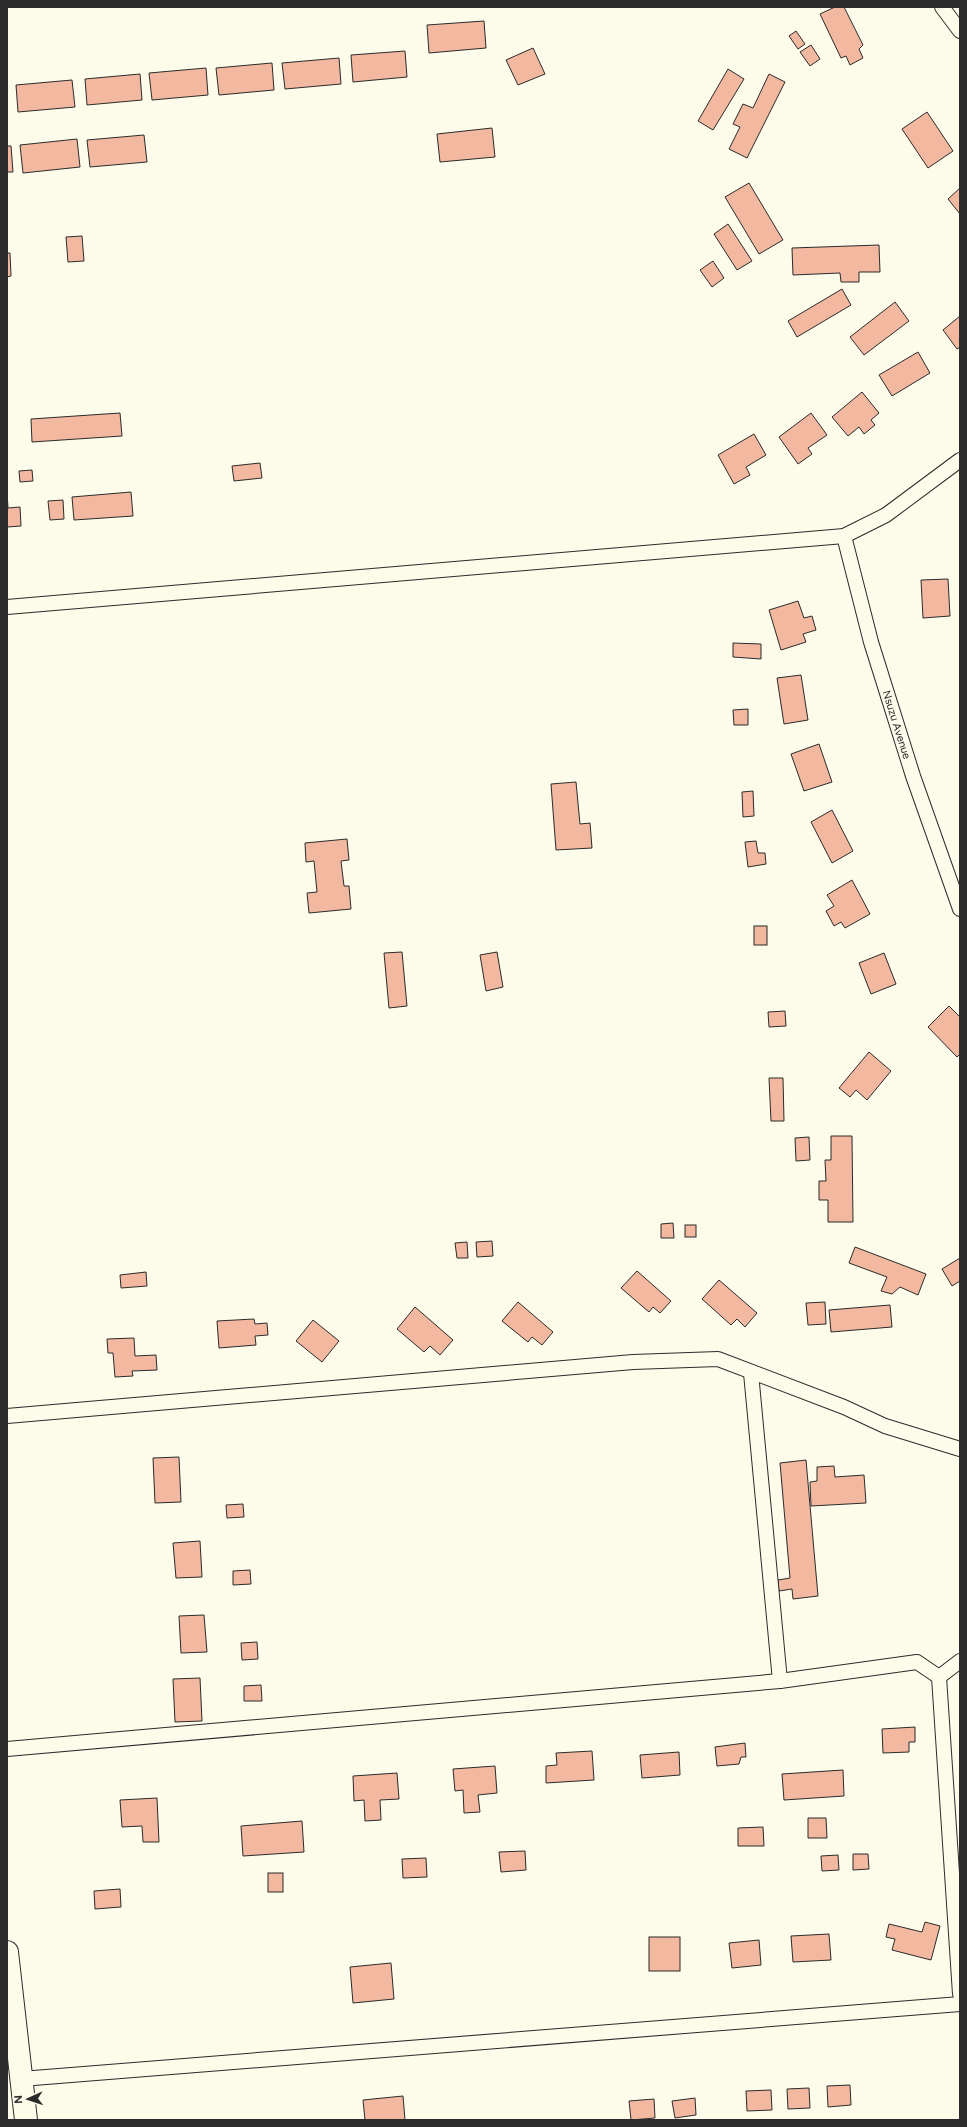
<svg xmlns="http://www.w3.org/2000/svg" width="967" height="2127" font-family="Figtree,sans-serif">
	<rect width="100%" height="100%" fill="#fdfbea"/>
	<g fill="#f2b8a0" stroke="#2b2b2b">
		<polygon points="835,7 844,7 863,45 859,49 863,58 850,65 846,56 841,58 820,14"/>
		<polygon points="484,21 486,48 429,53 427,25"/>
		<polygon points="796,31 805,44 798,49 789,36"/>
		<polygon points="811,45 820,59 810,66 800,52"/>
		<polygon points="533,48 545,74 518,85 506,60"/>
		<polygon points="405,51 407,77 353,82 351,55"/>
		<polygon points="339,58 341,84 285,89 282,63"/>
		<polygon points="272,63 274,90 219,95 216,68"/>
		<polygon points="206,68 208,95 152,100 149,73"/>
		<polygon points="728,69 744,79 713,130 698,121"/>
		<polygon points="140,74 142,100 87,105 85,79"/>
		<polygon points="769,74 785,82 747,158 729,149 740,127 733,124 743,104 753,108"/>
		<polygon points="72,80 75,107 18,112 16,85"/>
		<polygon points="927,112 953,151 928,168 902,129"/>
		<polygon points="492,128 495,157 440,162 437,134"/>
		<polygon points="144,135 147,162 90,167 87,140"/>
		<polygon points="77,139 80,167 23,173 20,145"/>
		<polygon points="7,146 11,146 13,172 7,172"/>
		<polygon points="749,183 783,240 759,254 725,197"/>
		<polygon points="960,188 960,214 948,199"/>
		<polygon points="728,224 752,261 737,270 714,234"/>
		<polygon points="82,236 84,261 68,262 66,237"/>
		<polygon points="879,245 880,272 859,272 859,282 841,282 840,273 793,275 792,248"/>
		<polygon points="7,253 10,253 11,276 7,277"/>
		<polygon points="713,261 724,278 712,287 700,270"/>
		<polygon points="842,289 851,305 797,337 788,321"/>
		<polygon points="895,302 909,321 864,355 850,337"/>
		<polygon points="960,316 960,347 957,349 943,330"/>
		<polygon points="918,352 930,373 892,396 879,375"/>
		<polygon points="862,392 879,413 871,420 875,425 864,434 859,427 848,436 832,417"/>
		<polygon points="120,413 122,436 32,442 31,419"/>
		<polygon points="811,413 827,435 808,448 812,454 798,464 779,437"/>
		<polygon points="754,434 766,455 746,467 750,475 734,484 718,455"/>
		<polygon points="260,463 262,478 234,481 232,466"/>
		<polygon points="32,470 33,481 20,482 19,471"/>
		<polygon points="7,492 8,508 20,507 21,526 7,527"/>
		<polygon points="131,492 133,516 74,520 72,497"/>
		<polygon points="63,500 64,519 50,520 48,501"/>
		<polygon points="948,579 950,616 923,618 921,580"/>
		<polygon points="798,601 804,618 812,616 816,630 803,634 806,642 781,650 769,610"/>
		<polygon points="733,643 761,644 761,659 733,657"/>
		<polygon points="801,675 808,720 784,724 777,678"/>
		<polygon points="748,709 748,725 734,725 733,710"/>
		<polygon points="819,744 832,782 804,791 791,754"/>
		<polygon points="576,782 580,824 590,823 592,848 556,850 551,784"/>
		<polygon points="753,791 754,816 743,817 742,792"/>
		<polygon points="832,810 853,851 832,863 811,822"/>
		<polygon points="347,839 349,860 341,861 344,886 349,886 351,909 309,913 307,893 317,892 314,861 306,862 305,843"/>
		<polygon points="756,841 758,853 765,853 766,864 748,867 745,842"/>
		<polygon points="852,880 870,914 845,928 841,922 834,926 826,911 834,906 827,895"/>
		<rect x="754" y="926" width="13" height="19"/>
		<polygon points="402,952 407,1006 389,1008 384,953"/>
		<polygon points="497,952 503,987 486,991 480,955"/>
		<polygon points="884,953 896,984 871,994 859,963"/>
		<polygon points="949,1006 960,1017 960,1054 957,1057 928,1027"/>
		<polygon points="785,1011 786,1026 769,1027 768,1012"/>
		<polygon points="869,1052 891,1071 867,1100 856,1090 850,1097 839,1088"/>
		<polygon points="769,1078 783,1078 784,1121 771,1121"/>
		<polygon points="831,1136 852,1136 853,1222 828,1222 828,1200 819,1200 819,1181 826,1181 825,1160 831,1160"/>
		<polygon points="809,1137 810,1160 796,1161 795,1138"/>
		<polygon points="673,1223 674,1238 661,1238 661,1224"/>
		<rect x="685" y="1225" width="11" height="12"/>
		<polygon points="492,1241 493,1256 477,1257 476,1242"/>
		<polygon points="467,1242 468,1258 457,1258 455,1243"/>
		<polygon points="855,1247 926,1274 918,1295 900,1287 892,1294 881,1291 887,1277 849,1263"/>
		<polygon points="960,1258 960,1281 952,1286 942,1269"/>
		<polygon points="637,1271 671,1301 660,1313 653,1307 649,1312 621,1288"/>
		<polygon points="146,1272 147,1286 121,1288 120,1275"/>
		<polygon points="719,1280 757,1313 745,1327 737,1319 731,1325 702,1299"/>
		<polygon points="518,1302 553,1332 542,1345 532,1337 528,1342 502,1321"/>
		<polygon points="825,1302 826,1324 808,1325 806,1303"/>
		<polygon points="890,1305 892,1327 831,1332 829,1310"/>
		<polygon points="415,1307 453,1340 440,1355 430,1346 424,1352 397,1329"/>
		<polygon points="254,1319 255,1324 267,1323 268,1335 255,1336 256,1345 219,1348 217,1321"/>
		<polygon points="313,1320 339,1341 322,1362 296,1341"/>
		<polygon points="134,1338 135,1356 156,1355 157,1370 132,1371 133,1376 115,1377 113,1353 108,1353 107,1339"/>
		<polygon points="179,1457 181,1502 155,1503 153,1458"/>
		<polygon points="806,1460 818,1596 793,1599 792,1589 779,1591 778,1580 790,1578 780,1463"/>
		<polygon points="834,1466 835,1477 864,1475 866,1503 811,1506 810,1482 817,1481 817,1467"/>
		<polygon points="243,1504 244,1517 227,1518 226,1505"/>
		<polygon points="200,1541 202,1577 176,1578 173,1543"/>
		<polygon points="250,1570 251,1584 233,1585 233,1571"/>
		<polygon points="204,1615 207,1652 181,1653 179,1616"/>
		<polygon points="257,1642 258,1659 242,1660 241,1643"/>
		<polygon points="200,1678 202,1721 175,1722 173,1679"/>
		<polygon points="261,1685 262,1701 244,1701 244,1686"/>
		<polygon points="915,1727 915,1742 909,1742 909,1752 883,1753 882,1729"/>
		<polygon points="745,1743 746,1757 741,1757 739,1764 717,1766 715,1747"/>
		<polygon points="592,1751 594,1780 546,1783 546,1766 557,1765 556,1753"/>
		<polygon points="679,1752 680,1775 642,1778 640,1755"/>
		<polygon points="495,1766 497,1793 478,1795 480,1812 464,1813 463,1790 455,1791 453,1769"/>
		<polygon points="843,1770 844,1796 784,1800 782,1774"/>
		<polygon points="397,1773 399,1799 380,1800 381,1820 365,1821 364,1800 354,1801 353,1776"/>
		<polygon points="157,1798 159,1842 143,1842 142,1826 122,1827 120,1800"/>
		<polygon points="808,1818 826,1818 827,1838 808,1838"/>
		<polygon points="302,1821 304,1852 243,1856 241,1826"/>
		<polygon points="763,1827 764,1846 738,1846 738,1828"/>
		<polygon points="525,1851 526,1870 501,1872 499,1852"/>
		<polygon points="853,1854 868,1854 869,1869 853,1870"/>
		<polygon points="838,1855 839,1870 822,1871 821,1856"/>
		<polygon points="426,1858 427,1877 403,1878 402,1859"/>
		<rect x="268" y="1873" width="15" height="19"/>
		<polygon points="120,1889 121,1907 95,1909 94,1891"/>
		<polygon points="925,1922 940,1926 931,1960 892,1950 895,1939 886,1937 889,1924 922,1932"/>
		<polygon points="829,1934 831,1960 793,1962 791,1936"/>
		<rect x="649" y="1937" width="31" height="34"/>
		<polygon points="759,1940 761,1965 732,1968 729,1943"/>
		<polygon points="391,1963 394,1999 353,2003 350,1967"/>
		<polygon points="850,2085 851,2105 828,2107 827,2086"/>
		<polygon points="809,2088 810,2108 788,2109 787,2089"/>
		<polygon points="771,2090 772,2110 747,2111 746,2091"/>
		<polygon points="403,2096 405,2120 365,2120 363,2100"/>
		<polygon points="695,2098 696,2115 675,2118 672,2101"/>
		<polygon points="654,2099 655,2118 631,2120 629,2101"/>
	</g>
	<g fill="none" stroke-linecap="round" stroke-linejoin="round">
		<g stroke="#2b2b2b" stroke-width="16">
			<g id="minor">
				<polyline points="942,7 960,31"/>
				<path id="s1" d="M844,536L871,642L913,776L960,909"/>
				<polyline points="7,607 844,536 886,515 960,460"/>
				<polyline points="751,1373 780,1681"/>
				<polyline points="7,1416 633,1362 718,1359 844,1407 885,1426 960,1449"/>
				<polyline points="939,1677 960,1661"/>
				<polyline points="7,1749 780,1681 917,1662 939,1677 960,1994"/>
				<polyline points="21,2079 960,2004"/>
			</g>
		</g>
		<g stroke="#2b2b2b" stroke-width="24">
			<polyline id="primary" points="7,1952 26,2120"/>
		</g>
		<use href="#minor" stroke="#fdfbea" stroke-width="14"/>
		<use href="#primary" stroke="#fdfbea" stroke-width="22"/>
	</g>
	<g text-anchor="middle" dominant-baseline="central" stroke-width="3" stroke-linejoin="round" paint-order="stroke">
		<g font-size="11" fill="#2b2b2b" stroke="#fdfbea">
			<text stroke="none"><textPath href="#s1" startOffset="196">Nsuzu Avenue</textPath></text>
		</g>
	</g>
	<rect width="967" height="2127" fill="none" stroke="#2b2b2b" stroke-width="16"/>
	<g transform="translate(28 2099) rotate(267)" stroke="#fdfbea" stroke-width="3" paint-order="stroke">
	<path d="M0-3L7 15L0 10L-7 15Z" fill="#2b2b2b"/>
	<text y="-6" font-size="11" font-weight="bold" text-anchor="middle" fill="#2b2b2b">N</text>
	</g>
</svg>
